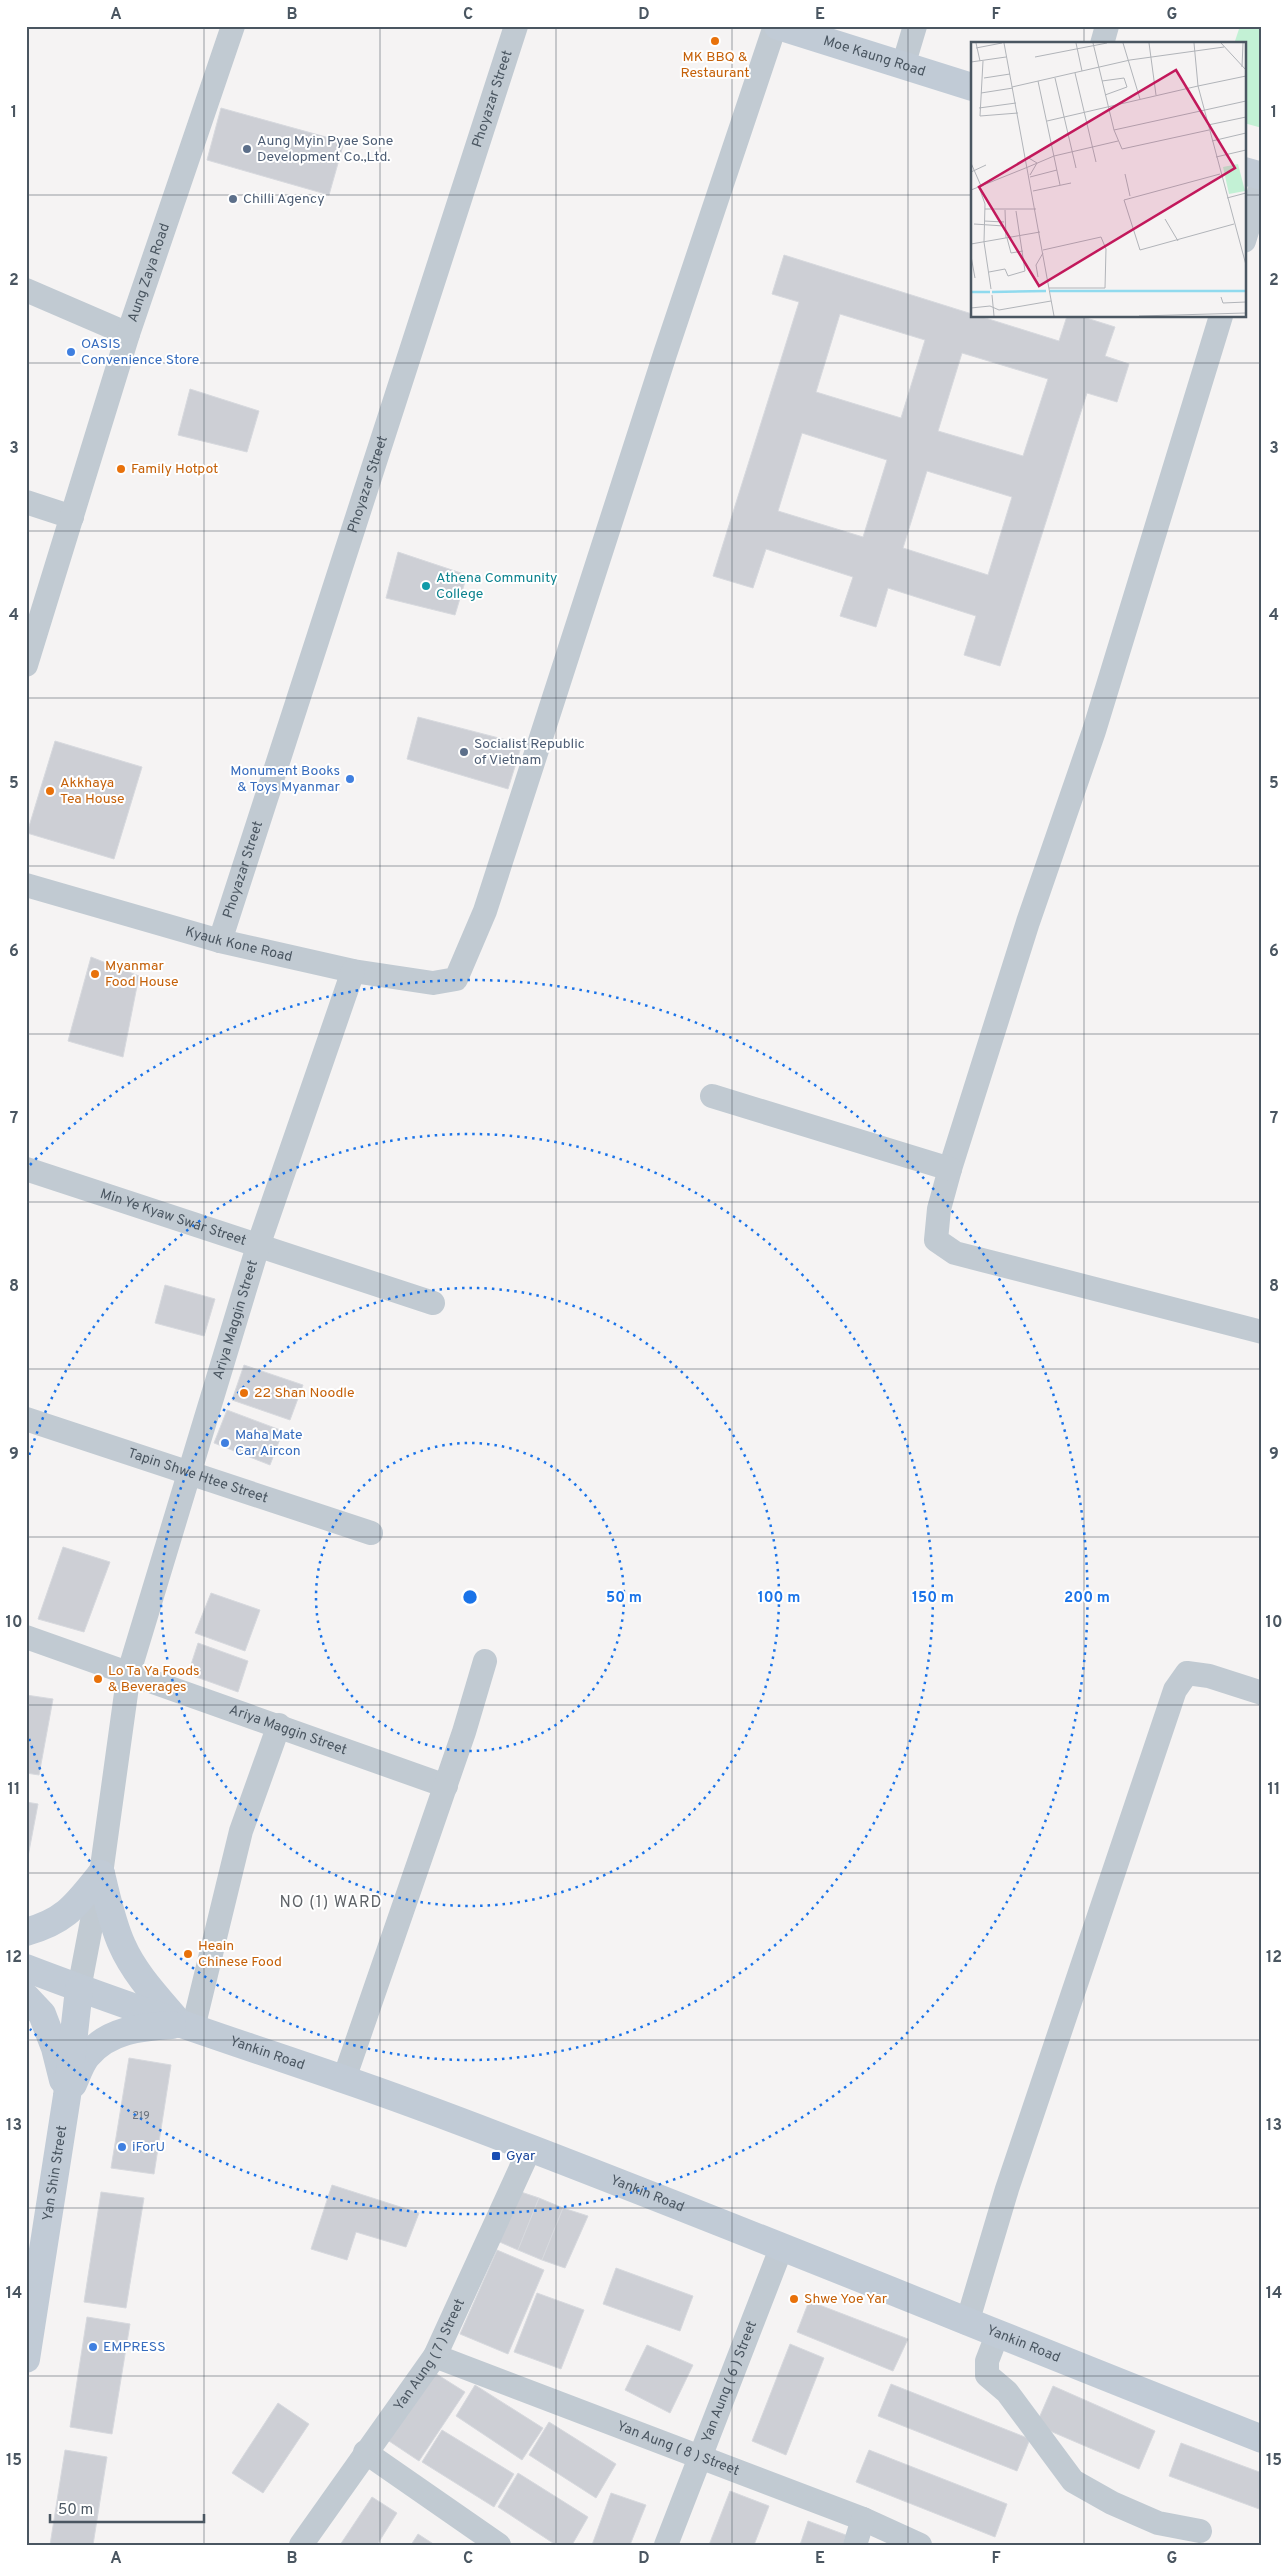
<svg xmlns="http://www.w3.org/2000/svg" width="1288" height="2571" font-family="Overpass,sans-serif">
	<rect width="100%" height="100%" fill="#f5f3f3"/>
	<polygon fill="#c3f1d5" points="1240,26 1262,26 1262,128 1244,123 1244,44 1234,44"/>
	<g fill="#cdcfd5" stroke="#d7d9de" fill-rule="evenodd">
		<polygon points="221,108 344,142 329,195 207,160"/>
		<path d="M784,255L972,314V316H979L1059,341L1067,316H1080L1115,327L1105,356L1129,364L1117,402L1087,393L1000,666L964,655L976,616L888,588L876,627L840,616L853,577L766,549L753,588L713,576L799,302L772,294ZM840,314L925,340L901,418L816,392ZM962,353L1048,379L1023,456L938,431ZM802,433L887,460L863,537L778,511ZM927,471L1012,497L988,575L903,548Z"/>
		<polygon points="190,389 259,411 247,452 178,435"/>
		<polygon points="398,552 467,575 455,615 386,598"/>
		<polygon points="418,717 522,744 508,789 407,759"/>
		<polygon points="55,741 142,767 114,859 27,833"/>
		<polygon points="91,957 139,976 123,1057 68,1041"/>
		<polygon points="165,1285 215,1299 204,1336 155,1323"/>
		<polygon points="244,1365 303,1385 290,1420 232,1400"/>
		<polygon points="227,1410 283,1431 270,1465 214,1443"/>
		<polygon points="63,1547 110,1562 84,1632 38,1619"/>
		<polygon points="211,1593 260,1610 245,1651 195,1633"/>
		<polygon points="198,1643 248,1661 238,1692 188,1674"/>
		<polygon points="26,1695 53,1699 39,1775 26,1773"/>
		<polygon points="26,1802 38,1804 26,1867"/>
		<polygon points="129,2058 171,2065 154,2174 111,2168"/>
		<polygon points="332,2185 419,2213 406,2247 356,2232 347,2260 311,2249"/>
		<polygon points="515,2190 539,2198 518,2250 495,2240"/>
		<polygon points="101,2192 144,2198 126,2308 84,2302"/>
		<polygon points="539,2198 563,2208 542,2260 518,2250"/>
		<polygon points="563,2208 588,2216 565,2268 542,2260"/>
		<polygon points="497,2250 544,2270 508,2354 460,2334"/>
		<polygon points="616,2268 693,2296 680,2331 603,2304"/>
		<polygon points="537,2293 584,2310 561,2369 514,2352"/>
		<polygon points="809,2301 908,2339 893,2371 797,2332"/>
		<polygon points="87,2317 130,2324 112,2434 70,2427"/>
		<polygon points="790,2344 824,2358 786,2455 752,2441"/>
		<polygon points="647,2345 693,2365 670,2413 625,2390"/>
		<polygon points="427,2368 465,2392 419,2461 383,2437"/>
		<polygon points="891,2384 1030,2439 1017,2471 878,2416"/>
		<polygon points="475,2385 543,2428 522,2460 456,2416"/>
		<polygon points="1053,2386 1155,2431 1139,2469 1036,2425"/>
		<polygon points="278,2403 309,2424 263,2493 232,2473"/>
		<polygon points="549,2422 616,2464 596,2498 529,2455"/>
		<polygon points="442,2430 514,2474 494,2507 422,2462"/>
		<polygon points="1181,2443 1262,2473 1262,2510 1169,2476"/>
		<polygon points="65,2450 107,2457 93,2545 50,2545"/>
		<polygon points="869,2450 1007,2504 995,2537 856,2482"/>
		<polygon points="518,2473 588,2517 572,2545 556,2545 498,2507"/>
		<polygon points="730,2491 769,2506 754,2545 709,2545"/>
		<polygon points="611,2493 646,2505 630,2545 592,2545"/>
		<polygon points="372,2497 397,2513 377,2545 340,2545"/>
		<polygon points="808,2521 846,2535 843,2545 800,2545"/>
		<polygon points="418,2534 435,2545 411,2545"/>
	</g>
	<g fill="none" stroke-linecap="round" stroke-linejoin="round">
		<g stroke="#c1cad2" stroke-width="24">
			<polyline points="1102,44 1107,26"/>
			<polyline points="903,66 915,26"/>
			<polyline points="1244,241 1262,183"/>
			<polyline points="26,290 128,334"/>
			<polyline points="1221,316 1094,731 1028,922 950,1169 939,1209 936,1240 955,1253 1262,1332"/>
			<polyline points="26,502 72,517"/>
			<path id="s1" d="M26,665L128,334L233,26"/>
			<path id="s2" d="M26,885L220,941L353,971L433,983L456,979L485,911L665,354L775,26"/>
			<path id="s3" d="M220,941L516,26"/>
			<polyline points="712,1096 950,1169"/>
			<path id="s4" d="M26,1169L433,1303"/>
			<path id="s5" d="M26,1419L371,1533"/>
			<path id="s6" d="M26,1637L446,1786"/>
			<path id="s7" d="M79,1989L101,1874L129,1672L258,1246L353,971"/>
			<polyline points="193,2028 241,1831 279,1725"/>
			<polyline points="344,2079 464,1732 485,1661"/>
			<polyline points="967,2323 1007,2189 1175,1690 1187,1673 1209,1676 1262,1693"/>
			<polyline points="997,2335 987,2361 987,2375 1007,2392 1073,2481 1112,2503 1158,2523 1200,2531"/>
			<path id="s8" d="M435,2356L863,2519L920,2545"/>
			<polyline points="365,2452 499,2545"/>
			<path id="s9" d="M301,2545L435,2356L530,2148"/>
			<path id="s10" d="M666,2545L782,2246"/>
			<polyline points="855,2545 863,2519"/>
		</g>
		<g stroke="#c1cbd6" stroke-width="28">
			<path id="s11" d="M778,26L972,87"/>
			<polyline points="1244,171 1262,176"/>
			<path d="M101,1874C107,1898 112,1923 122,1945C135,1975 160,2000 180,2024"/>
			<path d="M26,1932C66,1921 76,1905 101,1874"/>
			<path id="s12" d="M26,1968C130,2008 235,2042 340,2078C399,2098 457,2120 514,2142C765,2238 1013,2341 1262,2439"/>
			<polyline points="26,1997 42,2014 55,2048 63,2080"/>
			<path d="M73,2084C77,2075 81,2063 87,2056C108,2030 141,2027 172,2025"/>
			<path id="s13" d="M26,2359L67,2096L79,1989"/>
		</g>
	</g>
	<path fill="none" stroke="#4a5661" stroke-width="1" stroke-opacity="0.55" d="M204,26V2545M380,26V2545M556,26V2545M732,26V2545M908,26V2545M1084,26V44M26,195H972M1244,195H1262M1084,316V2545M26,363H1262M26,531H1262M26,698H1262M26,866H1262M26,1034H1262M26,1202H1262M26,1369H1262M26,1537H1262M26,1705H1262M26,1873H1262M26,2040H1262M26,2208H1262M26,2376H1262"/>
	<g fill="none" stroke="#1a73e8" stroke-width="2.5" stroke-dasharray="2.5 5">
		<circle cx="470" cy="1597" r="154"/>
		<circle cx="470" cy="1597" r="309"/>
		<path d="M27 1462A463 463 0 1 1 27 1732"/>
		<path d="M30 1165A617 617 0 1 1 30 2029"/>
	</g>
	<g fill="#e8710a" stroke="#fff" stroke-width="2">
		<circle cx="715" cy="41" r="5"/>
		<circle cx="121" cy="469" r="5"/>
		<circle cx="50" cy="791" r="5"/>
		<circle cx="95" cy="974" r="5"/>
		<circle cx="244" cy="1393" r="5"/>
		<circle cx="98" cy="1679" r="5"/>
		<circle cx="188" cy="1954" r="5"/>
		<circle cx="794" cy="2299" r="5"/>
	</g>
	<g fill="#5c6f8a" stroke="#fff" stroke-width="2">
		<circle cx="247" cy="149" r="5"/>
		<circle cx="233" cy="199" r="5"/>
		<circle cx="464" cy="752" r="5"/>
	</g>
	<g fill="#3f7fe0" stroke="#fff" stroke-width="2">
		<circle cx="71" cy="352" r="5"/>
		<circle cx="350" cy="779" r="5"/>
		<circle cx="225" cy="1443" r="5"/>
		<circle cx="122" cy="2147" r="5"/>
		<circle cx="93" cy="2347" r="5"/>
	</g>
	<circle fill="#0f9aa8" stroke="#fff" stroke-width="2" cx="426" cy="586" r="5"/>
	<rect fill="#1a4fb4" stroke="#fff" stroke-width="2" x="491" y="2151" width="10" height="10" rx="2.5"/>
	<g text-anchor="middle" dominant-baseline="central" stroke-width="4" stroke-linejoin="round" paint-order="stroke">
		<g font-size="11" fill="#6b747e">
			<text x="141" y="2116">219</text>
		</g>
		<g font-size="14" fill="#c56008" stroke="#fff" text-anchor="start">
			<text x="715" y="57" text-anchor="middle">MK BBQ &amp;<tspan x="715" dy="16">Restaurant</tspan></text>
			<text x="131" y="469">Family Hotpot</text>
			<text x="60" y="783">Akkhaya<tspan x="60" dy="16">Tea House</tspan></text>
			<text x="105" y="966">Myanmar<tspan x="105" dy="16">Food House</tspan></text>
			<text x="254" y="1393">22 Shan Noodle</text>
			<text x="108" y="1671">Lo Ta Ya Foods<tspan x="108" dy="16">&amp; Beverages</tspan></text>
			<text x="198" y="1946">Heain<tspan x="198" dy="16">Chinese Food</tspan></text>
			<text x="804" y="2299">Shwe Yoe Yar</text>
		</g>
		<g font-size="14" fill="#4a5661" stroke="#fff">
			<text stroke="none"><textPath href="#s11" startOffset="101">Moe Kaung Road</textPath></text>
			<text stroke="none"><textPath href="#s3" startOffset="885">Phoyazar Street</textPath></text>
			<text stroke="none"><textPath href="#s1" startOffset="411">Aung Zaya Road</textPath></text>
			<text stroke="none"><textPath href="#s3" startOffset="480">Phoyazar Street</textPath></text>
			<text stroke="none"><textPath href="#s3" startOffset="75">Phoyazar Street</textPath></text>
			<text stroke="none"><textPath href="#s2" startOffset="221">Kyauk Kone Road</textPath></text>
			<text stroke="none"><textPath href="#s4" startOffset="155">Min Ye Kyaw Swar Street</textPath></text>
			<text stroke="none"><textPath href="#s7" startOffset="689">Ariya Maggin Street</textPath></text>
			<text stroke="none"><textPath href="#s5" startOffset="181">Tapin Shwe Htee Street</textPath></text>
			<text stroke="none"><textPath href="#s6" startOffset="278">Ariya Maggin Street</textPath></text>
			<text stroke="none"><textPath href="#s12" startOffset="256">Yankin Road</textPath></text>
			<text stroke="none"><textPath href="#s13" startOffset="188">Yan Shin Street</textPath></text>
			<text stroke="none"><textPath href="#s12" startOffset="661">Yankin Road</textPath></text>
			<text stroke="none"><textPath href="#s12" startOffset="1066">Yankin Road</textPath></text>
			<text stroke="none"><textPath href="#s9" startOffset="230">Yan Aung ( 7 ) Street</textPath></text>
			<text stroke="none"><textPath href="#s10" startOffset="175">Yan Aung ( 6 ) Street</textPath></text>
			<text stroke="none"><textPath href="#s8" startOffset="260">Yan Aung ( 8 ) Street</textPath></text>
		</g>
		<g font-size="14" fill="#4e5e75" stroke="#fff" text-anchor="start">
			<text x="257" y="141">Aung Myin Pyae Sone<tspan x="257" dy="16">Development Co.,Ltd.</tspan></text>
			<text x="243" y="199">Chilli Agency</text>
			<text x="474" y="744">Socialist Republic<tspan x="474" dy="16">of Vietnam</tspan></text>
		</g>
		<g font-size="14" fill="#366cbe" stroke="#fff" text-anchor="start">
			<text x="81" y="344">OASIS<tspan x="81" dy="16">Convenience Store</tspan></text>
			<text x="340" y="771" text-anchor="end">Monument Books<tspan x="340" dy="16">&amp; Toys Myanmar</tspan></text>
			<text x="235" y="1435">Maha Mate<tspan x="235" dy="16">Car Aircon</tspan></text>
			<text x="132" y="2147">iForU</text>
			<text x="103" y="2347">EMPRESS</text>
		</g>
		<g font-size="14" fill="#0d838f" stroke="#fff" text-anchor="start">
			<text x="436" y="578">Athena Community<tspan x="436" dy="16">College</tspan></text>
		</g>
		<g font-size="14" fill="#164399" stroke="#fff" text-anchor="start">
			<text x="506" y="2156">Gyar</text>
		</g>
		<g font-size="16" letter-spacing="1" fill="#5f6368" stroke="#fff">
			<text x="331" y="1903">NO (1) WARD</text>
		</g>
	</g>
	<g transform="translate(971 42)">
		<rect width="275" height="275" fill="#f5f3f3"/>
		<path d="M267,122L274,149L258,152L252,125Z" fill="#c3f1d5"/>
		<path fill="none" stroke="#90daee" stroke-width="2.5" d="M79,249H275M0,250H19M21,250L75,249"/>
		<path fill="none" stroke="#b1b4b9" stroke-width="1" d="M5,1L9,19M33,1L83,274M105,1L111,29M122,1L143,88L151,107L238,88M152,1L169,57M178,1L185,53M223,1L227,44L275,223M250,1L275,28M5,6L31,1M64,15L136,1M12,19L9,74L47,71M0,20L35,15M271,25L272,1M104,31L125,120M13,36L39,32M84,36L105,126M67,39L89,143M131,39L153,36L156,45L134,53M227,44L275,34M41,45L159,18L253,5M10,51L42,46M8,66L45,61M76,79L227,44M237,83L275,75M143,88L275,59M241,99L275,91M56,115L66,121L59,133M245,115L275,108M0,121L10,144M57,125L83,114L147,99M0,130L15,123M154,132L159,154M249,132L153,158L169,208L263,182M59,135L86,128M8,145L14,162L13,200L20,247M0,148L57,125M62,149L100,141M256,156L275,151M14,167H65M34,168L35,196M194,177L207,199M13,179L33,180M3,182L33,184M36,196L40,211L52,209M0,202L69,190M72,208L130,195L135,207L134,246H78M0,214L4,236M18,230L34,227L37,234L54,229L45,169M67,235L65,223L72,211M21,253L23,274M250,255L252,261L275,260M0,266L19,264L28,268L80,259M168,274L275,271"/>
		<path fill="#c2185b" fill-opacity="0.15" stroke="#c2185b" stroke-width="2.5" d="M205,28L264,126L68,244L8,145Z"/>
		<rect width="275" height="275" fill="none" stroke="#4a5661" stroke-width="2.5"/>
	</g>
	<circle cx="470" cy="1597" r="8" fill="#1a73e8" stroke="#fff" stroke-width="2.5"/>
	<g font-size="15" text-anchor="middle" font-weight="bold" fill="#1a73e8" stroke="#fff" stroke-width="4" stroke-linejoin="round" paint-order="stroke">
		<text x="624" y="1602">50 m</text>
		<text x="779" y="1602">100 m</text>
		<text x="933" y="1602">150 m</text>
		<text x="1087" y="1602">200 m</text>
	</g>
	<rect width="1288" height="2571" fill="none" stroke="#ffffff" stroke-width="55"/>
	<path d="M50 2514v8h154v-8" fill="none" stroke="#4a5661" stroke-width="2.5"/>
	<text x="58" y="2514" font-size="15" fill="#4a5661" stroke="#ffffff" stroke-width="4" paint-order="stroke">50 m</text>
	<rect x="28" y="28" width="1232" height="2516" fill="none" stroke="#4a5661" stroke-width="2"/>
	<g font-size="16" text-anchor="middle" font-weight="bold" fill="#4a5661">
		<text x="116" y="19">A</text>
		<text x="292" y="19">B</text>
		<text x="468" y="19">C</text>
		<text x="644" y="19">D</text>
		<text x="820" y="19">E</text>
		<text x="996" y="19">F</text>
		<text x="1172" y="19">G</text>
		<text x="14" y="117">1</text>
		<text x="1274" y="117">1</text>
		<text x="14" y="285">2</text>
		<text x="1274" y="285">2</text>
		<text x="14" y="453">3</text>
		<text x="1274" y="453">3</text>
		<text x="14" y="620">4</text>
		<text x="1274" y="620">4</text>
		<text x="14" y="788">5</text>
		<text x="1274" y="788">5</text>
		<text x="14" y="956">6</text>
		<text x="1274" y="956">6</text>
		<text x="14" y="1123">7</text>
		<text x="1274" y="1123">7</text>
		<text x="14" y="1291">8</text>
		<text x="1274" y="1291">8</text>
		<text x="14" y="1459">9</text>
		<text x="1274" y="1459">9</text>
		<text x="14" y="1627">10</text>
		<text x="1274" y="1627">10</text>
		<text x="14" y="1794">11</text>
		<text x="1274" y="1794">11</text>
		<text x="14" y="1962">12</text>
		<text x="1274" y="1962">12</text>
		<text x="14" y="2130">13</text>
		<text x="1274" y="2130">13</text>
		<text x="14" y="2298">14</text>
		<text x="1274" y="2298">14</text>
		<text x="14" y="2465">15</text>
		<text x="1274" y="2465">15</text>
		<text x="116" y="2563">A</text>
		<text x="292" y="2563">B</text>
		<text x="468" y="2563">C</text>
		<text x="644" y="2563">D</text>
		<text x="820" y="2563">E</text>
		<text x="996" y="2563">F</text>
		<text x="1172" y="2563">G</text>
	</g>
</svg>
